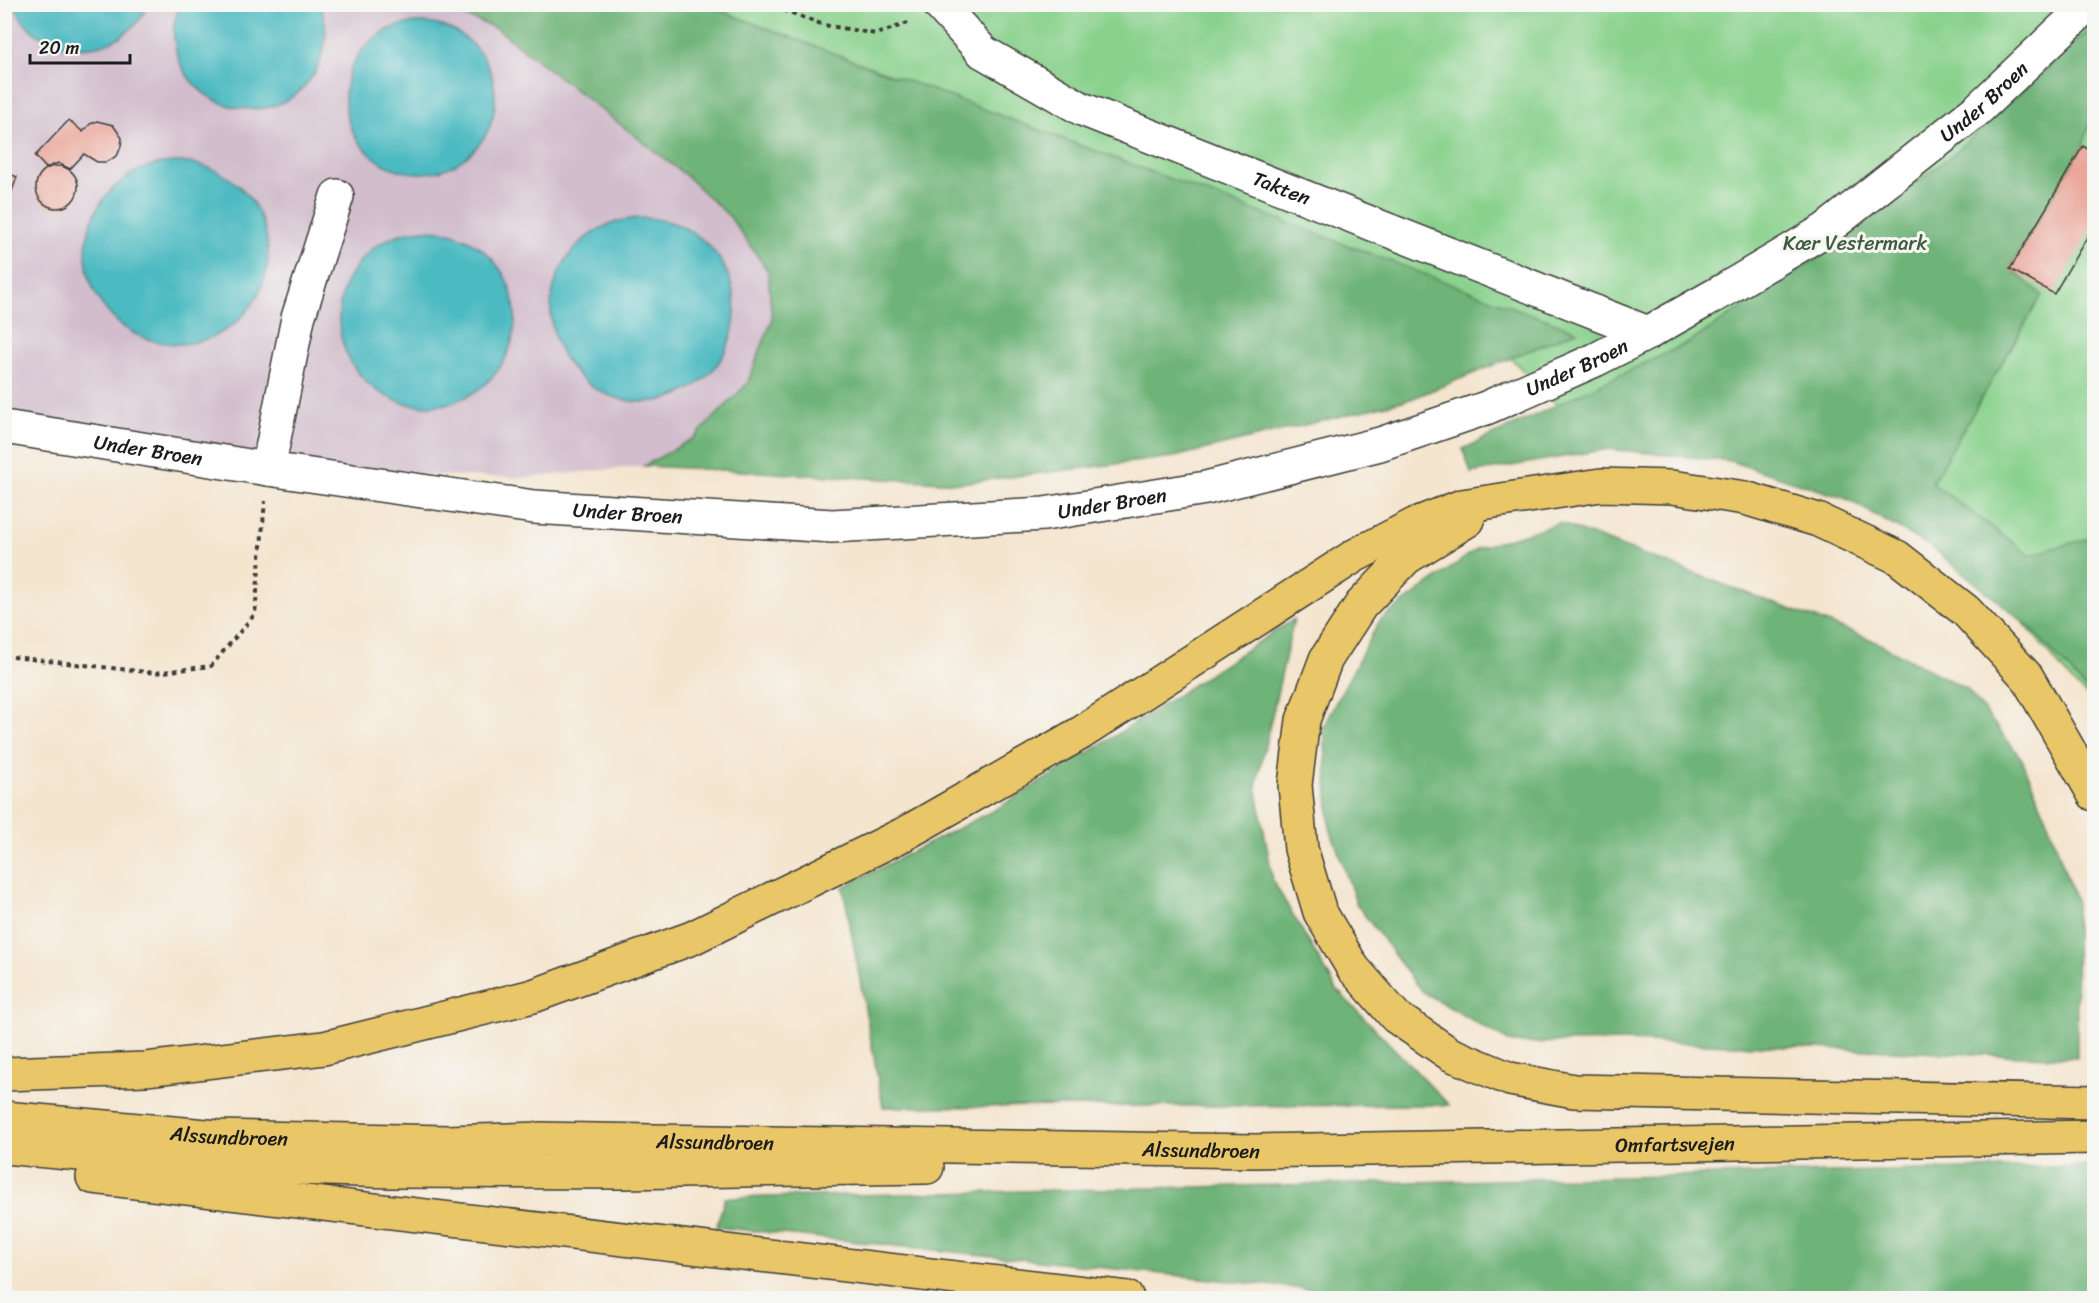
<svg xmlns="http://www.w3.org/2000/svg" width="2099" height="1303" font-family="Sriracha,sans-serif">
	<rect width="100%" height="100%" fill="#f6f6f2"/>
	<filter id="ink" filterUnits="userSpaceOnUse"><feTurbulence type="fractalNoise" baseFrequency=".0167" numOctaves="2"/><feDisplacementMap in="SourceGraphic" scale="12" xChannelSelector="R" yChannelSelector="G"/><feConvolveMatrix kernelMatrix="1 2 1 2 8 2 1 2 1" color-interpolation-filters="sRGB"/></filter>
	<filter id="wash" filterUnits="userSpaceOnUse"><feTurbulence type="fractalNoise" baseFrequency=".008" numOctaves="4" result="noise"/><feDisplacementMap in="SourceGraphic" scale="24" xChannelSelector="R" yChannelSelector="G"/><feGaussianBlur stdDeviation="1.35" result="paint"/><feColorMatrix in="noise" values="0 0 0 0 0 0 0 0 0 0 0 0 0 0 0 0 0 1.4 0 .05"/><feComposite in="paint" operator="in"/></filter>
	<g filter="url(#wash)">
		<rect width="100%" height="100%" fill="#f4e5cf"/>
		<polygon fill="#d1bdcc" points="4,5 435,5 496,28 684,174 730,217 768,271 772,320 747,384 694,438 644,466 523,478 346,472 5,415"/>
		<polygon fill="#89d18c" stroke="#527654" stroke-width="1.5" points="659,5 2094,5 2094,701 2074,684 1986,577 1906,518 1707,449 1593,441 1469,316"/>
		<g fill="#6eb378" stroke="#45684a" stroke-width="1.5">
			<polygon points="435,5 705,5 1577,331 1411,399 1174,457 960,483 644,466 694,438 747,384 772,320 768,271 730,217 684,174 496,28"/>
			<polygon points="2086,33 2094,40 2094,108 2083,146 2010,268 2042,295 1932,483 2030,555 2089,538 2094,541 2094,698 2031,628 1931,547 1847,499 1730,461 1608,449 1471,473 1463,449 1690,342 1833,248 1957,151"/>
			<polygon points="1559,523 1870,639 1967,689 2022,759 2049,825 2076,903 2077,1058 1628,1041 1512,1043 1421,991 1357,905 1330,828 1324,725 1380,620 1478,548"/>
			<polygon points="1294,619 1256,786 1273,881 1337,990 1449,1105 883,1107 843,887 1000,807 1107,741"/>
			<polygon points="2094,1166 2094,1234 2089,1298 1391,1298 716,1227 725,1198"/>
		</g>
		<g fill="#4bbac1" stroke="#346b6e" stroke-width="1.5">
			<path d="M14,5H148C124,61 37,63 14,5Z"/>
			<path d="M181,5H319C328,21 327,40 321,58C293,141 170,117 174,26C174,19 178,11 181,5Z"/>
			<circle cx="420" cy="98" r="75"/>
			<circle cx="177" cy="253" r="91"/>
			<circle cx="643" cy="310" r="92"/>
			<circle cx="427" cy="318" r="88"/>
		</g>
		<g id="blocks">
			<g fill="#eaa396">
				<polygon points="69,120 83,132 90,124 97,121 113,125 122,138 121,146 118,154 112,159 105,162 97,162 84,154 70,169 58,163 46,168 35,156"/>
				<polygon points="2083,146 2094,153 2094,225 2054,294 2010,269"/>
				<circle cx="57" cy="187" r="21"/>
				<polygon points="4,172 17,177 8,202 4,201"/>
			</g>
		</g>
	</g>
	<g filter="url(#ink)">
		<use href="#blocks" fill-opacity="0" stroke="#3c3a37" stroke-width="1.5"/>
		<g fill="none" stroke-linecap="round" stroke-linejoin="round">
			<g stroke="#3c3a37" stroke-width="36">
				<g id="minor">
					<path id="s1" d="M939,4L983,52L1082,109L1648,333"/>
					<path id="s2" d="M4,427L268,469L534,507L832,526L1044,514L1206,488L1380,444L1486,408L1595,360L1648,333L1726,289L1825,230L1977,110L2089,4"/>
					<polyline points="268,469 298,318 337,196"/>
				</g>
			</g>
			<g stroke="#3c3a37" stroke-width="36">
				<g id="highway">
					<polyline points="1468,520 1406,558 1361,605 1326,659 1303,720 1295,785 1301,849 1320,912 1353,968 1396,1017 1450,1054 1510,1079 1574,1091 2094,1102"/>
					<polyline points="4,1074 146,1069 324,1048 533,996 692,938 906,833 1081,733 1356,555 1416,524 1462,506 1601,485 1672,487 1745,498 1818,520 1897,557 1966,611 2027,677 2094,794"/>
					<path id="s3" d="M4,1118L218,1137L447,1142L538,1139L1255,1151L2094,1137"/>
					<polyline points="4,1147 198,1165 391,1171 621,1172 927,1167"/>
					<polyline points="93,1177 1127,1298"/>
				</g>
			</g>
			<g stroke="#3c3a37" stroke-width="4" stroke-dasharray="4.5 4.5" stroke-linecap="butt">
				<polyline points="766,4 824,25 876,34 911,22"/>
				<polyline points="4,656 155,673 211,666 255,614 265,501"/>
			</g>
			<use href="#minor" stroke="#fff" stroke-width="33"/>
			<use href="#highway" stroke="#e9c769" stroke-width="33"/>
		</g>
	</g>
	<g text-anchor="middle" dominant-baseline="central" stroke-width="6" stroke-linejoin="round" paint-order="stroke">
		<g font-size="20" fill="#1c1c1c" stroke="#f6f6f2">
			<text stroke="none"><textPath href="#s2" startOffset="2090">Under Broen</textPath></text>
			<text stroke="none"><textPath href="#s1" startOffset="394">Takten</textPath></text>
			<text stroke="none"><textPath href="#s2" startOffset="1602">Under Broen</textPath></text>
			<text stroke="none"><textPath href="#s2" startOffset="146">Under Broen</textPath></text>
			<text stroke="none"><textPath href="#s2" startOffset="1116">Under Broen</textPath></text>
			<text stroke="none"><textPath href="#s2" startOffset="630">Under Broen</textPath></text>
			<text stroke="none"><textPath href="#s3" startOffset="226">Alssundbroen</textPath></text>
			<text stroke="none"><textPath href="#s3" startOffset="712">Alssundbroen</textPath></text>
			<text stroke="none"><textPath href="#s3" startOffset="1672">Omfartsvejen</textPath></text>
			<text stroke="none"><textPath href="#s3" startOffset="1198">Alssundbroen</textPath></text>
		</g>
		<g font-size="20" fill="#425b43" stroke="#f6f6f2">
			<text x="1855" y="243">Kær Vestermark</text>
		</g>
	</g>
	<rect width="2099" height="1303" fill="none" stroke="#f6f6f2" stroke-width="24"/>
	<path d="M30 54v9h100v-9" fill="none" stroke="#1c1c1c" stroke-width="3"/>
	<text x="39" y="54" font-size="18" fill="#1c1c1c" stroke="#f6f6f2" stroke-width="4.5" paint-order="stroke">20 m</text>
</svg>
